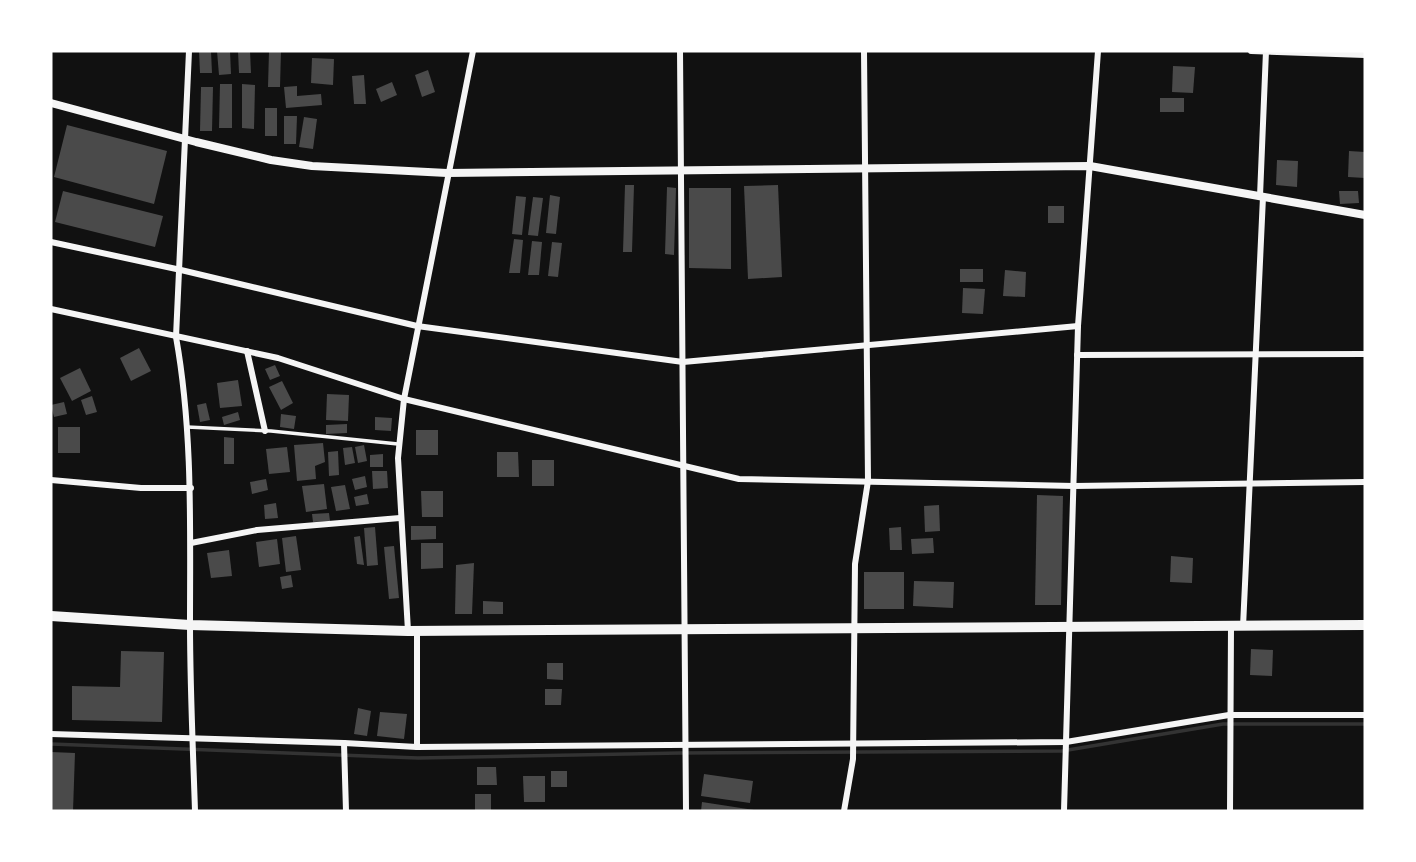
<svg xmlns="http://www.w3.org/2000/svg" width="1416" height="862" font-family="'Public Sans',sans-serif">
	<rect width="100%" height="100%" fill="#111"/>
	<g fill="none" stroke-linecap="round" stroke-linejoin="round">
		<polyline stroke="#333" stroke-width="3.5" points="51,744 418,758 680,753 1062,751 1223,724 1365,724"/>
	</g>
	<g fill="#4a4a4a">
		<polygon points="199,51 211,51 212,73 200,73"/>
		<polygon points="217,51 230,51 231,74 219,75"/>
		<polygon points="238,51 250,51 251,73 239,73"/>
		<polygon points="269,51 281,51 280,87 268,87"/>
		<polygon points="312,58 334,59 333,85 311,83"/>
		<polygon points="1173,66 1195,67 1193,93 1172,92"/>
		<polygon points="428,70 435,92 422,97 415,75"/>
		<polygon points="364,75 366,104 354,104 352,76"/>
		<polygon points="392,82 397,95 381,102 376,89"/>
		<polygon points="220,84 232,84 232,128 219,128"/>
		<polygon points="242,84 255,85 254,129 242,128"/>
		<polygon points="297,86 297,96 321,94 322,105 286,108 284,87"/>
		<polygon points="201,87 213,87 212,131 200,131"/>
		<rect x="1160" y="98" width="24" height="14"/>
		<rect x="265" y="108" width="12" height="28"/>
		<polygon points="284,116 297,116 296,144 284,144"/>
		<polygon points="304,117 317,119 313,149 299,147"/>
		<polygon points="67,125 167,151 154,204 54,177"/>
		<polygon points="1349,151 1365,152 1365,178 1348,177"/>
		<polygon points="1277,160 1298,161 1297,187 1276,185"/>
		<polygon points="625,185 634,185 632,252 623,252"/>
		<polygon points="778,185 782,277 748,279 744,186"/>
		<polygon points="667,187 676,188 674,255 665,254"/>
		<polygon points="689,188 731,188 731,269 689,268"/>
		<polygon points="63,191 163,216 155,247 55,222"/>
		<polygon points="1339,191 1358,191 1359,203 1340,204"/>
		<polygon points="550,195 560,197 556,234 546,233"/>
		<polygon points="516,196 526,197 522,235 512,234"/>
		<polygon points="533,197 543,198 538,236 528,235"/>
		<rect x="1048" y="206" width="16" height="17"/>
		<polygon points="514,239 523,240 520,273 509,273"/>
		<polygon points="532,241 542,242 539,275 528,275"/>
		<polygon points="552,242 562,243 558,277 548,276"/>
		<rect x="960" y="269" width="23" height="13"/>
		<polygon points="1005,270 1026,272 1025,297 1003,296"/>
		<polygon points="963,288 985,289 983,314 962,313"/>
		<polygon points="139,348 151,371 131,381 120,358"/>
		<polygon points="275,365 280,376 270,380 265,369"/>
		<polygon points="80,368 91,391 72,401 60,378"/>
		<polygon points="238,380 242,406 220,408 217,383"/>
		<polygon points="282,381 293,403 281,410 269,387"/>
		<polygon points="327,394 349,395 348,421 326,420"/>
		<polygon points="92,396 97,412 86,415 81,400"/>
		<polygon points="64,402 67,414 54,417 51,405"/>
		<polygon points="206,403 210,420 200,422 197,405"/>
		<polygon points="238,412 240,420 224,425 222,417"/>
		<polygon points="281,414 296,416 294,429 280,427"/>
		<polygon points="375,417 392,418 391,431 375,430"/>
		<polygon points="347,424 347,433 326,434 326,425"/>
		<rect x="58" y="427" width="22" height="26"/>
		<rect x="416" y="430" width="22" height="25"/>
		<polygon points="224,437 234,438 234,464 224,464"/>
		<polygon points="323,443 325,462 315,466 316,479 297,481 294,445"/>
		<polygon points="364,445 367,461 358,463 355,447"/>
		<polygon points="287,447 290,472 269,474 266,449"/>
		<polygon points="352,447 355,463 345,465 343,448"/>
		<polygon points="338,451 339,475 329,476 328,452"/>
		<polygon points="497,452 518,452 519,477 497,477"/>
		<polygon points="383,454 383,467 370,467 370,455"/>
		<rect x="532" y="460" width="22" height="26"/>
		<polygon points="372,471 387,471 388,488 373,489"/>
		<polygon points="365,476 367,487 355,490 352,479"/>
		<polygon points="266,479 268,490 252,494 250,482"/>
		<polygon points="324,484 327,509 306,512 302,486"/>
		<polygon points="345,485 350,509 336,511 331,487"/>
		<polygon points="421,491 443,491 443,517 422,517"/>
		<polygon points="367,494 369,504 356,506 354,497"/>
		<polygon points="1037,495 1063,496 1061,605 1035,605"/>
		<polygon points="276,503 278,518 265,519 264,505"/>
		<polygon points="939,505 940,531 925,532 924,506"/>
		<polygon points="329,513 330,521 313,522 312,514"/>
		<polygon points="411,526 436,526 436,539 411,540"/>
		<polygon points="375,527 378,565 367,566 364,528"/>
		<polygon points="901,527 902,550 890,550 889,528"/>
		<polygon points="296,536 301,570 286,572 282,538"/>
		<polygon points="360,536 364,565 357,564 354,537"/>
		<polygon points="933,538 934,553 912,554 911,539"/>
		<polygon points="277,539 280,564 259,567 256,542"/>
		<polygon points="421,543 443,543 443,568 421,569"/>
		<polygon points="394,546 399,598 389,599 384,547"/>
		<polygon points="229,550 232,576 211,578 207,553"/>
		<polygon points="1171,556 1193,558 1192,583 1170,582"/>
		<polygon points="474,563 472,614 455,614 456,565"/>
		<rect x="864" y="572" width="40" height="37"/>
		<polygon points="291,575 293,587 282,589 280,577"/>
		<polygon points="914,581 954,582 953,608 913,606"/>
		<polygon points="483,601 503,602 503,614 483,614"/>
		<polygon points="1251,649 1273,650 1272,676 1250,675"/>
		<polygon points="121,651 164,652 162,722 72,720 72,686 120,687"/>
		<polygon points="547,663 563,663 563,680 547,679"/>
		<polygon points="545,689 562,689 561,705 545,705"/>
		<polygon points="358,708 371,711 367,736 354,734"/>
		<polygon points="380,712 407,714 404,739 377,736"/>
		<polygon points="51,752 75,753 73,811 51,811"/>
		<polygon points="477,767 496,767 497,785 477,785"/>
		<rect x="551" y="771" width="16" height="16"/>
		<polygon points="704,774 753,781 750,803 701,796"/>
		<polygon points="523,776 545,776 545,802 524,802"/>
		<polygon points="475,794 491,794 491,811 475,810"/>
		<polygon points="702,802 754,810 754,811 701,811"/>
	</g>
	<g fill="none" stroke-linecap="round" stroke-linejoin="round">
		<polyline stroke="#f5f5f5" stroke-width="3.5" points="187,427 271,431 398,444"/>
		<g stroke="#f5f5f5" stroke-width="6">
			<path d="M189,51L176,337C193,432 190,528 190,624C190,687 193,749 195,811"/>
			<polyline points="680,51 686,811"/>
			<polyline points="1251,51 1365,55"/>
			<polyline points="1260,196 1266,51"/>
			<polyline points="51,242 181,270 417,326 683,362 1078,326"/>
			<polyline points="51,309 278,358 404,399 739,479 1074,486 1365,482"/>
			<polyline points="247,351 265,431"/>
			<polyline points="1077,355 1365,354"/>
			<polyline points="51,480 141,488 191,488"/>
			<polyline points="191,543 257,530 400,518"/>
			<polyline points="1243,627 1263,197"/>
			<polyline points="408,631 398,458 404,399 473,51"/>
			<polyline points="51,734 344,743 417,747 1066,742 1229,715 1365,715"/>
			<polyline points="344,743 346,811"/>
			<polyline points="417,747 417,631"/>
			<polyline points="844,811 853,759 855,564 868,481 864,51"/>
			<polyline points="1064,811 1078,326 1098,51"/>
			<polyline points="1230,811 1231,627"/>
		</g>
		<polyline stroke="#f5f5f5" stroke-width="8" points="51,103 196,142 271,160 312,166 447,173 1090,166 1365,215"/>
		<polyline stroke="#f5f5f5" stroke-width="10" points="51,616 190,625 408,631 1365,625"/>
	</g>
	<rect width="1416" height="862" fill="none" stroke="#ffffff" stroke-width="105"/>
</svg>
